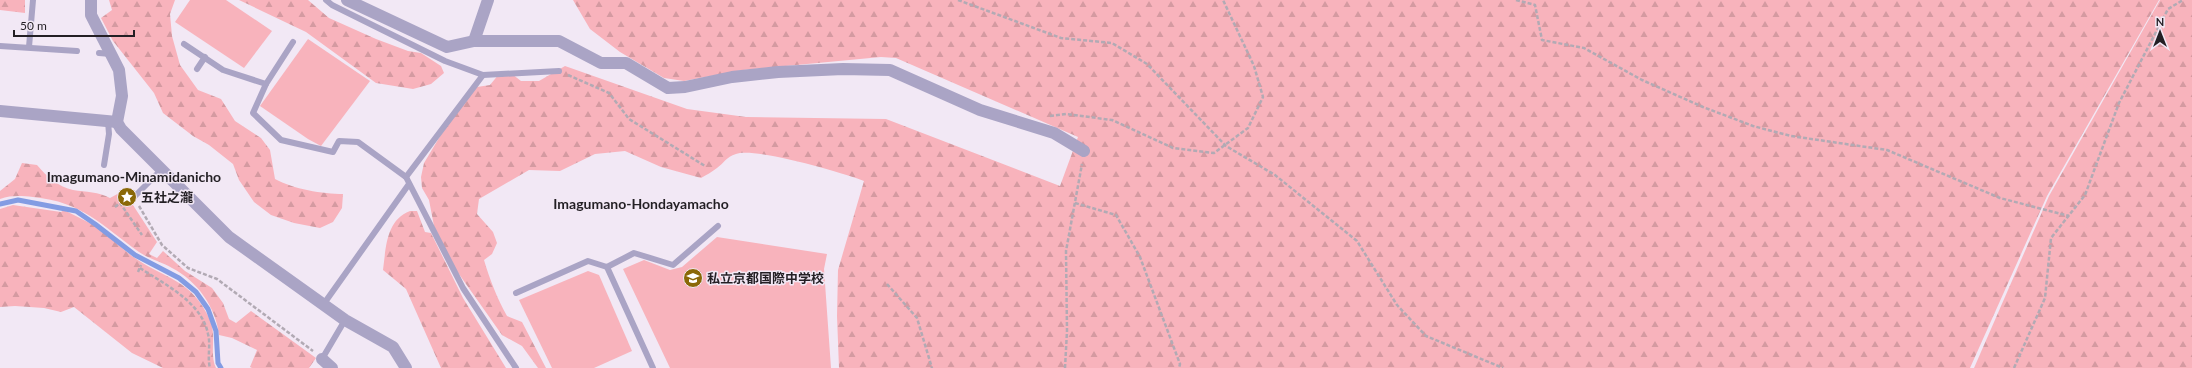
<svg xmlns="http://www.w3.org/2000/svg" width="2192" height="368" font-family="Lato,'Noto Sans JP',sans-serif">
	<defs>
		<pattern id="forest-firs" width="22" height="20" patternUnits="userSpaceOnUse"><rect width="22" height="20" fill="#f8b3bc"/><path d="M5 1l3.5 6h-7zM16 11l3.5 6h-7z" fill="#d49aa1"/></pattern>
	</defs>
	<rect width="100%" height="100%" fill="#f2e8f5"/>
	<g fill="url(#forest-firs)">
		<polygon points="0,0 25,0 25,13 0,10"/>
		<path d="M109,0H175L170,14L172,36L180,65L198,90L221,99L235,121L261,138L270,150L275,179C293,189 323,194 343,194L342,208L333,222L320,228L294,223L271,215L254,202L239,180L233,164L209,145L193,136L163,113L154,93L113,41L101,18L112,10Z"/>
		<polygon points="239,0 308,0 329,18 376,39 408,51 421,53 441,66 444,73 431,84 413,89 376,83 306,32"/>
		<path d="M573,0H2159L2047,196L1970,368H839L837,316L838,270L864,181C844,173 755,147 736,154C726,157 724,163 717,168C712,172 706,175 701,178L661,167L625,151L595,154L560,171L529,170L479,199L477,214L493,232L497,243L492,254L484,260C490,280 497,298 507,316L522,322L546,368H538L522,346L502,335L454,267L434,226L429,200L422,188L421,177L424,163L451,118L477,87L490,85L499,74H512L521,81H539L565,66L687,109L746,117L886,119L1060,186L1078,137L896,58L881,57L743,70L684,81L664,78L620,52L590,29Z"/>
		<polygon points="2160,0 2192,0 2192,368 1974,368 2049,196"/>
		<path d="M22,163L37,165C46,176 59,187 73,190C86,192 99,192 110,198L121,192L131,202L157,242L149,254L157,258L163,251L185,271L212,288L223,303L229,319L236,323L251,311L316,358L309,368H252L250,367L257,350L232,338L219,335C216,307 197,281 172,268C162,262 149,259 139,252C101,225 83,202 33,197C21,196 12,195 0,199V191L15,179Z"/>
		<path d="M13,205L61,212L64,210C75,216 87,221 97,227C109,236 120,247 132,256C164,279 192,279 210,320C217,336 209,353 216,368H163L132,353L74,307L61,312L44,308L15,306L0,307V209Z"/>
		<path d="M410,211H417L425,232L431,233L463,298L506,368H441L406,289L383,270C386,248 386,220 410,211Z"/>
	</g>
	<g fill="#f8b3bc">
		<polygon points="190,0 226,0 272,31 244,68 175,22"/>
		<polygon points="308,39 370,81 321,146 308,139 260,106"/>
		<polygon points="717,237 827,254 824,269 831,368 670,368 623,269 644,260 670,270 682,267"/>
		<polygon points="588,271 599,275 632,351 594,368 552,368 519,300"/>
	</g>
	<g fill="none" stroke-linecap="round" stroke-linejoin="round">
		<polyline stroke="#839ce3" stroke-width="5" points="0,204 18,200 76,211 95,224 135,255 179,278 196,292 208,309 216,331 218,363 221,368"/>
		<g stroke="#b2aab4" stroke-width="2.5" stroke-dasharray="4 2" stroke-linecap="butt">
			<polyline points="958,0 1061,38 1112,43 1147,64 1226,146 1275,175 1357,241 1397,305 1426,336 1503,368"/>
			<polyline points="1516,0 1535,5 1542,40 1584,48 1642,80 1703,107 1753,126 1791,136 1887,150 2000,198 2069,216"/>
			<polyline points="568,75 609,93 629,119 705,166"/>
			<polyline points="1050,116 1066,114 1112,120 1173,148 1214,153 1248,128 1263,97 1254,66 1223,0"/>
			<polyline points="1075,203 1116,215 1140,257 1180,364 1179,368"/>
			<polyline points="139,206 162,245 188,268 217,279 313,351"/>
			<polyline points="115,207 120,203 142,235"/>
			<path d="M140,268C164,284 202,302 208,334C211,345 207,357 210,368"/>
			<polyline points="138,272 141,265"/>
			<polyline points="887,284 917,318 932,368"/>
			<polyline points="1065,368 1067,331 1066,251 1082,164"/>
			<polyline points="2014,368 2045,298 2051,238 2085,195 2119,103 2168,9 2183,0"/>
		</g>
		<g stroke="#aaa4c5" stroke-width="6">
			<polyline points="326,0 332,5 445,61 483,75 406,177"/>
			<polyline points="293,42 266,84 253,113 281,140 333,152 339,141 358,142 406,177 463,288 516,368"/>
			<polyline points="184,44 223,70 266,84"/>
			<polyline points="0,46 77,51"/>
			<polyline points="29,47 33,0"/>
			<polyline points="99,53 111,54"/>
			<polyline points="197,69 205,57"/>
			<polyline points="483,75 559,71"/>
			<polyline points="104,165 109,134 108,121"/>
			<polyline points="134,197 162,169"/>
			<polyline points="607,267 653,368"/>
			<polyline points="516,293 588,261 607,267 634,253 673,265 718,226"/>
			<polyline points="323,305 409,184"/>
			<polyline points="322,359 345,320"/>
		</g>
		<g stroke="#aaa4c5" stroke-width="12">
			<polyline points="91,0 91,15 119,70 122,96 117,122 121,129 229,237 345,320 393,347 406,368"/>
			<polyline points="347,0 447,47 474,41 559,41 601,63 626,63 668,88 685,87 732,77 778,72 843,69 890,70 980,110 1054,133 1084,151"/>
			<polyline points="474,41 488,0"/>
			<polyline points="0,111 117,122"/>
			<polyline points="322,359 332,368"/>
		</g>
	</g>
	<defs>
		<g id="sight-disc" transform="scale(1)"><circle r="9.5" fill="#8a6807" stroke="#f2e8f5"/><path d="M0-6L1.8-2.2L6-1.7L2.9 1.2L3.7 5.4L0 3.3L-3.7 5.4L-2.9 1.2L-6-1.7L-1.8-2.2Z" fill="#fff"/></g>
		<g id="school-disc" transform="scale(1)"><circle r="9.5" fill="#8a6807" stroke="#f2e8f5"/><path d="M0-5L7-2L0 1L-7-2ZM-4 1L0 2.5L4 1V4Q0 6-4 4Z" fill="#fff"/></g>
	</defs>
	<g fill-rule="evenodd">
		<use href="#sight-disc" x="127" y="197"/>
		<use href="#school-disc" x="693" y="278"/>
	</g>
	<g text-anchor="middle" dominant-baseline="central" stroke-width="3" stroke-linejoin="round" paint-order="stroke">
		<g font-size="13" font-weight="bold" fill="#231f24" stroke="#f2e8f5" text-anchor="start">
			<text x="141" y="197">五社之瀧</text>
			<text x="707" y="278">私立京都国際中学校</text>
		</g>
		<g font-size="14" font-weight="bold" fill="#231f24" stroke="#f2e8f5">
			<text x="134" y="176">Imagumano-Minamidanicho</text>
			<text x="641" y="203">Imagumano-Hondayamacho</text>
		</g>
	</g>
	<g transform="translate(2160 32)" stroke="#f2e8f5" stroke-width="3" paint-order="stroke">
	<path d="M0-3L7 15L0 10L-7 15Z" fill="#231f24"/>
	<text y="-6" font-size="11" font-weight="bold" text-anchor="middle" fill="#231f24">N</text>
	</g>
	<path d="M14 30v6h120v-6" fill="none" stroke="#231f24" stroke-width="2"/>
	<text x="20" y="30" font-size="12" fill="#231f24" stroke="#f2e8f5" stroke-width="3" paint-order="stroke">50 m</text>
</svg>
